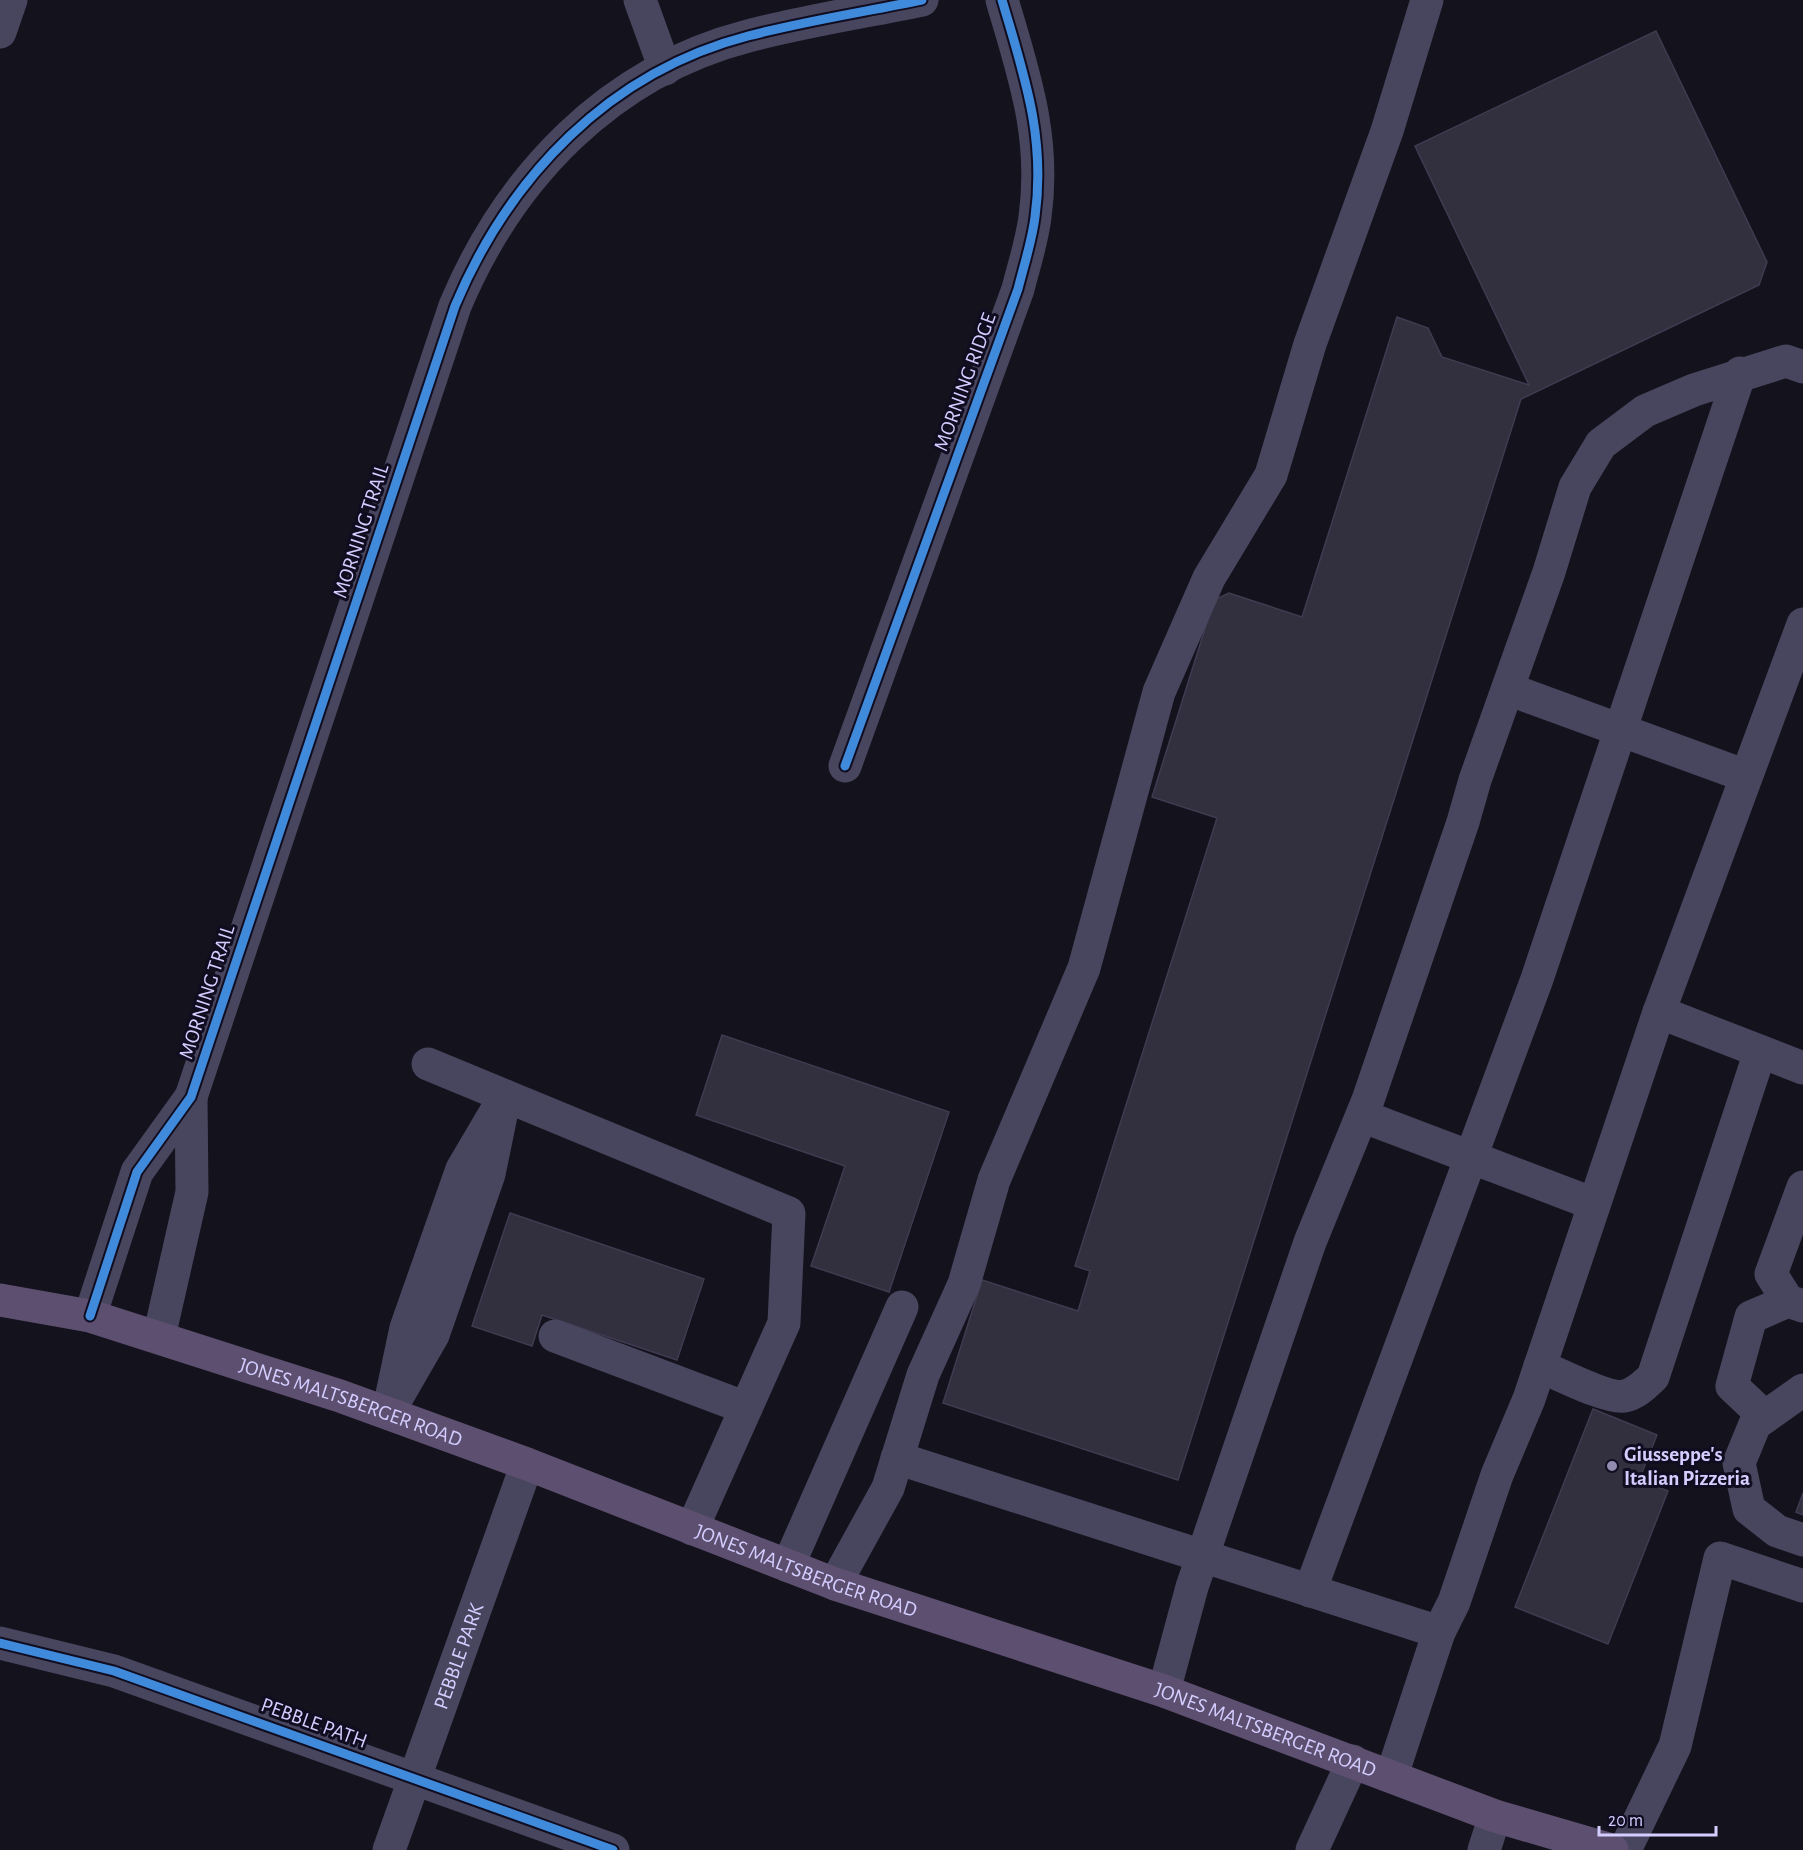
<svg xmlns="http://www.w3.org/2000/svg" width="1803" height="1850" font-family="'Alegreya Sans',sans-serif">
	<rect width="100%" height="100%" fill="#14121d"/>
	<g fill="#322f3f" stroke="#403b51" stroke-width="1.5">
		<polygon points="1656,31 1767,262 1759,285 1521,399 1178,1480 943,1403 982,1280 1078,1311 1090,1271 1075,1266 1217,818 1152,797 1214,600 1229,593 1302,617 1397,317 1428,328 1442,357 1529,385 1415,146"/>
		<polygon points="722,1035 949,1112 889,1292 811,1266 845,1166 696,1115"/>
		<polygon points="510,1213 704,1279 677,1360 542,1315 532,1346 472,1326"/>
		<polygon points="1593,1409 1657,1435 1639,1480 1668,1491 1608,1644 1515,1607"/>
		<polygon points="1803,1493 1803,1515 1796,1512"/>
	</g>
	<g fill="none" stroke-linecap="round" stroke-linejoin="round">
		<g stroke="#48465e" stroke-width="33">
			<polyline points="640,0 665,69"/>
			<polyline points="0,32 11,0"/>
			<polyline points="1508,689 1746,776"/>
			<path d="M845,766L1018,289C1024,265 1032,241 1035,217C1046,137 1024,75 1002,0"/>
			<polyline points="1659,1012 1803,1068"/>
			<polyline points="428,1064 789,1213 784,1323 692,1529"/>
			<polygon points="505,1096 489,1174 433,1335 388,1413 406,1328 462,1169"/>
			<polyline points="1362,1116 1594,1204"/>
			<polyline points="1788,1301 1771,1274 1803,1187"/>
			<path d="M90,1316L137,1172L191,1097L455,306C509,177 609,72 748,36C805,21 864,12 922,0"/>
			<polyline points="555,1336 746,1408"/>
			<polyline points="159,1337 192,1192 191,1097"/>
			<path d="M1540,1366C1557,1373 1609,1400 1625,1396C1637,1393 1644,1385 1653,1377L1760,1052"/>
			<polyline points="1803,1390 1755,1424 1739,1463 1749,1509 1777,1531 1803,1540"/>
			<polyline points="1765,1417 1732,1386 1751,1317 1788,1301 1803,1306"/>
			<polyline points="897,1458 1439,1632"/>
			<polyline points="788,1566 902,1307"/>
			<polyline points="835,1584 888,1488 923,1375 964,1284 994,1180 1084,968 1159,692 1209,578 1271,475 1310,344 1387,131 1427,0"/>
			<polyline points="1310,1591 1537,979 1740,373"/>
			<polyline points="0,1643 114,1671 613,1850"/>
			<polyline points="1164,1691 1192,1587 1310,1242 1368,1100 1463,822 1475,780 1549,572 1575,487 1601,444 1645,411 1694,390 1786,361 1803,367"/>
			<polyline points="1392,1775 1439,1632 1454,1602 1497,1475 1529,1399 1659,1012 1803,624"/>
			<path id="s1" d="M389,1850L527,1464"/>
			<polyline points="1312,1850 1353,1761"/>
			<polyline points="1484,1850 1495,1816"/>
			<polyline points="1625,1850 1675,1746 1720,1558 1803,1586"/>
		</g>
		<path stroke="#5c4f6f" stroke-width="33" id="s2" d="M0,1300L90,1316L340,1396L527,1464L835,1584L1164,1691L1495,1816L1612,1850"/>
		<g stroke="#110d21" stroke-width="13">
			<g id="cycleway">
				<path d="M845,766L1018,289C1024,265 1032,241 1035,217C1046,137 1024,75 1002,0"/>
				<path d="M90,1316L137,1172L191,1097L455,306C509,177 609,72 748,36C805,21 864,12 922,0"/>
				<polyline points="0,1643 114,1671 613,1850"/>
			</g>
		</g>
		<use href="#cycleway" stroke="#408adc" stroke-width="9"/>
	</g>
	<circle fill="#918cb0" stroke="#110d21" stroke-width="2" cx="1612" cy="1466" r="6"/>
	<g text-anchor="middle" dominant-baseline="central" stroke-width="6" stroke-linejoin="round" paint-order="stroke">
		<g font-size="21" fill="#d4cdff" stroke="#110d21">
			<text transform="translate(965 382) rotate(-70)">MORNING RIDGE</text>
			<text transform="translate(361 531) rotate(-72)">MORNING TRAIL</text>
			<text transform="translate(207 992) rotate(-72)">MORNING TRAIL</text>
			<text stroke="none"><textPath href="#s2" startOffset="366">JONES MALTSBERGER ROAD</textPath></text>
			<text stroke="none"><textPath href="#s2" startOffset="852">JONES MALTSBERGER ROAD</textPath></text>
			<text stroke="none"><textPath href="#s1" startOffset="206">PEBBLE PARK</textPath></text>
			<text transform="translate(314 1723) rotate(20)">PEBBLE PATH</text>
			<text stroke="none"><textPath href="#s2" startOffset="1338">JONES MALTSBERGER ROAD</textPath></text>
		</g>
		<g font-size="21" font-weight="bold" fill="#d4cdff" stroke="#110d21" text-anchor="start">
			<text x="1624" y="1454">Giusseppe's<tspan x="1624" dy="24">Italian Pizzeria</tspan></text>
		</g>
	</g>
	<path d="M1599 1826v9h117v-9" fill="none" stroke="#d4cdff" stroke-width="3"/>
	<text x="1608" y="1826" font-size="18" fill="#d4cdff" stroke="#110d21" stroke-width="4.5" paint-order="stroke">20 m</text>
</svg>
